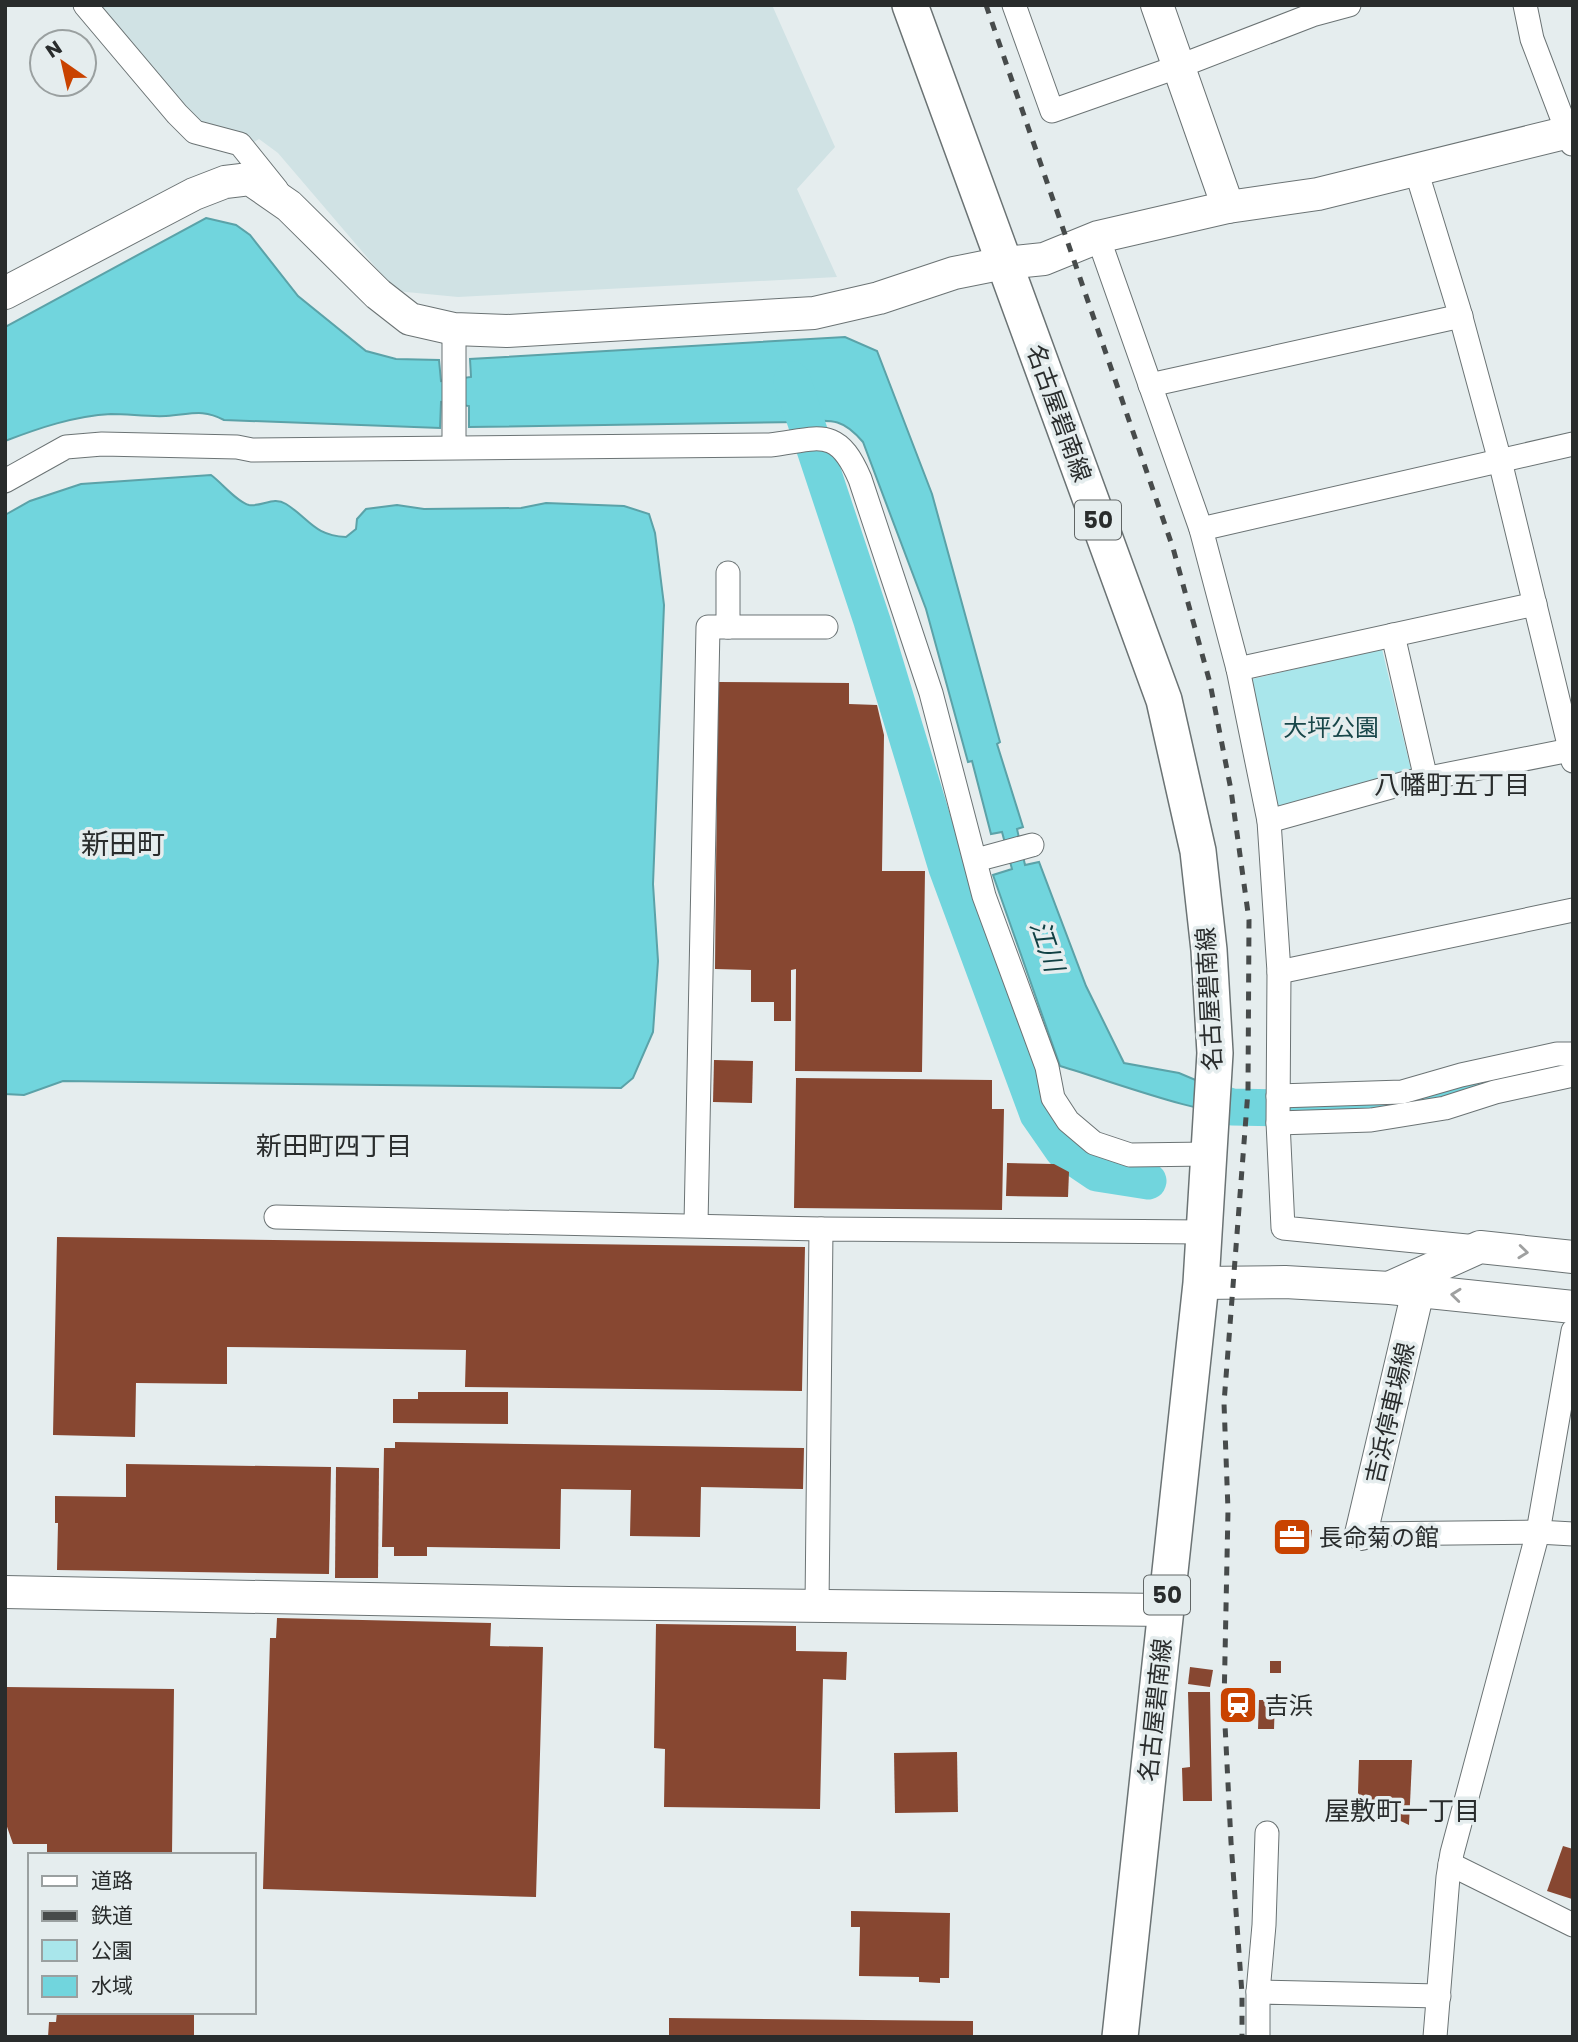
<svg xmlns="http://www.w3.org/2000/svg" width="1578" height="2042" font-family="Poppins,'Noto Sans JP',sans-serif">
	<rect width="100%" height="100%" fill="#e5edee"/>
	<polygon fill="#d0e2e4" points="91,5 772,5 835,147 797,189 837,277 458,297 396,291 278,153 259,139 239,151 160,98"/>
	<polygon fill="#a9e6eb" points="1382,649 1412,774 1278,806 1252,679"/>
	<g fill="#71d5dd" stroke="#5ba2a8" stroke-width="2">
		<path d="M206,218L236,225L250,235L298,296L366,351L396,359L439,360L441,381L471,377L470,359L845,337L877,351L932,494L1000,742L997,744L1023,827L1017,829L1025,865L1039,862L1086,986L1124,1063L1179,1073L1231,1095L1261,1101L1260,1119C1191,1112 1126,1086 1060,1066L993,875L1012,869L1002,832L991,834L972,761L968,762L926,609L863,442C842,417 831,420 800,422L469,427V406L441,402L440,428L224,420C201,408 190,415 166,416C148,417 129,414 111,414C74,416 39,428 5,441V327Z"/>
		<path d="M211,475C222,483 237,502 249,505C263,507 273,496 286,504C310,519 313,535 346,537L356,529L357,519L366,509L397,505L424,509L521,508L546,503L624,506L649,514L655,533L664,605L653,884L658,961L653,1032L633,1078L621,1088L63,1081L24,1095L5,1094V515L30,501L81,484Z"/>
	</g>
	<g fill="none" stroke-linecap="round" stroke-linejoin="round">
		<g stroke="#71d5dd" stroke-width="37">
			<polyline points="792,380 872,621 947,868 1038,1114 1063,1150 1097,1173 1148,1181"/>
			<polyline points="1212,1101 1232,1107 1293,1108 1404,1102 1544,1068"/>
		</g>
	</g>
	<g fill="#874731">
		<polygon points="718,682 849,683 849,704 877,705 884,735 882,871 925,871 922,1072 795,1071 796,969 791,970 791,1021 774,1021 774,1002 751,1002 751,970 715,969"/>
		<polygon points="714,1060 753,1061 752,1103 713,1102"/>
		<polygon points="796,1078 992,1080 992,1109 1004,1109 1002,1210 794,1208"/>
		<polygon points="1007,1163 1054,1164 1069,1172 1068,1197 1006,1196"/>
		<polygon points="57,1237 805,1247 802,1391 465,1387 466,1350 227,1347 227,1384 136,1383 135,1437 53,1435"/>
		<polygon points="418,1392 508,1392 508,1424 393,1423 393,1399 418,1399"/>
		<polygon points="395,1442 804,1448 803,1489 701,1487 700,1537 630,1536 631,1490 561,1489 560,1549 427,1547 427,1556 394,1556 394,1547 382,1547 384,1448 395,1448"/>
		<polygon points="126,1464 331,1467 329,1574 57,1570 58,1523 55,1523 55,1496 126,1497"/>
		<polygon points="336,1467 379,1468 378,1578 335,1578"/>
		<polygon points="1281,1523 1312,1530 1311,1538 1304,1537 1302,1551 1280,1548"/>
		<polygon points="277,1618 491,1623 490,1646 543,1647 536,1897 263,1889 270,1638 276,1638"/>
		<polygon points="656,1624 796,1626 796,1651 847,1652 846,1680 823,1679 820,1809 664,1807 665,1749 654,1748"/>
		<rect x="1270" y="1661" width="11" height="12"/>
		<polygon points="1190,1667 1213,1670 1210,1687 1188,1684"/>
		<polygon points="5,1687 174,1689 172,1855 47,1855 47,1844 13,1844 5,1821"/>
		<polygon points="1188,1692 1210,1692 1212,1801 1183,1801 1182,1768 1190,1767"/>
		<polygon points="1259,1700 1275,1700 1274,1729 1258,1729"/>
		<polygon points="957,1752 958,1812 895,1813 894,1753"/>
		<polygon points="1359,1760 1412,1760 1409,1825 1367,1805 1358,1793"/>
		<polygon points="1563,1846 1573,1849 1572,1899 1547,1891"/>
		<polygon points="851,1911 950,1913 949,1978 940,1978 940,1983 919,1982 919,1977 859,1976 860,1927 851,1927"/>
		<polygon points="57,2012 194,2012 194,2037 48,2037 49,2022 56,2022"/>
		<polygon points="669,2018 973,2021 973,2037 669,2037"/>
	</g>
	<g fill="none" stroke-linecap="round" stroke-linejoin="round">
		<g stroke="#6b7374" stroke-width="25">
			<g id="street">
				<polyline points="85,5 177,114 195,132 240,144 277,190"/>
				<polyline points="1014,5 1052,111 1180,66 1312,15 1349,5"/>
				<polyline points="1525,5 1532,39 1572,144"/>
				<polyline points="1416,170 1459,310 1500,461 1573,761"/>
				<polyline points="1098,237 1201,529 1238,669 1269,821 1279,972 1278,1122 1283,1228 1477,1247"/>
				<polyline points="1150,385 1461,316"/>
				<polyline points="454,446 454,329"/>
				<path d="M5,481L66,447L102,444L237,447L252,450L770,445C819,439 837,425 860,479L931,693L984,896L1047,1067L1053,1098L1068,1121L1094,1143L1130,1155L1209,1154"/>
				<polyline points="1201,529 1573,444"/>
				<polyline points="728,573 728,627"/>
				<polyline points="1393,635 1426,779"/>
				<polyline points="1238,669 1535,604"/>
				<polyline points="1269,821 1409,782 1570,750"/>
				<polyline points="976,860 1032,845"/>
				<polyline points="1279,972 1573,910"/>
				<polyline points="1278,1096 1402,1092 1461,1075 1557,1054 1573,1054"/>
				<polyline points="1278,1123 1371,1120 1445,1108 1495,1092 1573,1075"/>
				<polyline points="276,1217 821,1229"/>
				<polyline points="696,1224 708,627 826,627"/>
				<polyline points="1361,1534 1538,1532 1573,1534"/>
				<polyline points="817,1606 821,1229 1204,1232"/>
				<polyline points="1450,1864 1573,1925"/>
				<polyline points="1258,1992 1264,1925 1267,1833"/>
				<polyline points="1258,2037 1258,1992 1439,1996"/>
				<polyline points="1435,2037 1448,1877 1452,1853 1538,1532 1573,1331"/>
			</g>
		</g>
		<g stroke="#6b7374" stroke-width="34">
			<g id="secondary">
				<polyline points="1157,5 1228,207"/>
				<polyline points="5,293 194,194 225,182 250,179 289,206 378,294 410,319 454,329 507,331 814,313 879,298 954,273 1004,263 1044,259 1098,237 1228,207 1318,194 1573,131"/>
				<polyline points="1201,1283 1285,1282 1390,1288 1573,1307"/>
				<polyline points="1391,1287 1480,1247 1573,1257"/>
				<polyline points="1361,1534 1418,1291"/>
				<polyline points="5,1592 569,1603 1166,1610"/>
			</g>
		</g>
		<g stroke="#6b7374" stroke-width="38">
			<polyline id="primary" points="910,5 1164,700 1198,851 1209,950 1215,1053 1201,1283 1120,2037"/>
		</g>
		<use href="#street" stroke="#fff" stroke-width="23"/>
		<use href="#secondary" stroke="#fff" stroke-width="32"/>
		<use href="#primary" stroke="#fff" stroke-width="35"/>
		<polyline stroke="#474b4b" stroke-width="5" stroke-dasharray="9 9" stroke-linecap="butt" points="986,5 1173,548 1210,683 1231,790 1249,920 1248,1091 1224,1403 1228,1510 1224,1705 1231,1842 1242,1994 1242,2037"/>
	</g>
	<defs><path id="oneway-chevron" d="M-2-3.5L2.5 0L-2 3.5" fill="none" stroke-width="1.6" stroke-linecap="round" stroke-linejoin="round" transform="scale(1.75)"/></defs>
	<g stroke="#9fa0a0">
		<use href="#oneway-chevron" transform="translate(1523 1252) rotate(6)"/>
		<use href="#oneway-chevron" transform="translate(1456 1295) rotate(-174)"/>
	</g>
	<defs>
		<g id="office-square" transform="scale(2.0125)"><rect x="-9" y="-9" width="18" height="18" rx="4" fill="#c94300" stroke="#e5edee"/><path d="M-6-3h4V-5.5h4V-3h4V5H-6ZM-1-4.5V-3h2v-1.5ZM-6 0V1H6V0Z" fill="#fff"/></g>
		<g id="station-square" transform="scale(2.0125)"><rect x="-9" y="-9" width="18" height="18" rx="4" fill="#c94300" stroke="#e5edee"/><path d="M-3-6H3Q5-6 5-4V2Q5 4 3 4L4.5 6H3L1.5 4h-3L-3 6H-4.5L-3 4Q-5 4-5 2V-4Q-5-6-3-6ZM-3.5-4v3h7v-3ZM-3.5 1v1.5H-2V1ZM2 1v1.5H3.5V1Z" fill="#fff"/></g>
	</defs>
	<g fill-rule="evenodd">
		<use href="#office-square" x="1292" y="1537"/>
		<use href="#station-square" x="1238" y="1705"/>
	</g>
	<g text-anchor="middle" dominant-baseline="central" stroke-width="7" stroke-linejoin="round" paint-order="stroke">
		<g fill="#e5edee" stroke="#616666" stroke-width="2">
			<rect x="1075" y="500.5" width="46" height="39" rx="5"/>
			<rect x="1144" y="1575.5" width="46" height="39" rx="5"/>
		</g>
		<g font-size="23" font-weight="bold" fill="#292c2c">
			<text x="1098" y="520">50</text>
			<text x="1167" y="1595">50</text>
		</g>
		<g font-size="24" fill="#292c2c" stroke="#e5edee">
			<text transform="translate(1059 413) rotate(70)">名古屋碧南線</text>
			<text transform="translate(1209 999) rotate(-93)">名古屋碧南線</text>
			<text transform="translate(1390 1413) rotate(-77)">吉浜停車場線</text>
			<text transform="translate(1155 1710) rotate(-84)">名古屋碧南線</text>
		</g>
		<g font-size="24" fill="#184649" stroke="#e5edee">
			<text x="1331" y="727">大坪公園</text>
		</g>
		<g font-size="24" fill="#292c2c" stroke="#e5edee" text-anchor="start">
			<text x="1319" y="1537">長命菊の館</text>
			<text x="1265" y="1705">吉浜</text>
		</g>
		<g font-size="26" fill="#292c2c" stroke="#e5edee">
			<text x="1452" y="785">八幡町五丁目</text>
			<text x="334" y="1146">新田町四丁目</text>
			<text x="1402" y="1811">屋敷町一丁目</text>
		</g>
		<g font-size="26" font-style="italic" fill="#104043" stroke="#e5edee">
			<text transform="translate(1047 946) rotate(71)">江川</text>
		</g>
		<g font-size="28" fill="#292c2c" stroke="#e5edee">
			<text x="123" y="844">新田町</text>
		</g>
	</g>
	<rect width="1578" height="2042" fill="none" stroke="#292c2c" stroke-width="14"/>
	<rect x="28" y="1853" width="228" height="161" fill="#e5edee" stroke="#9aa0a0" stroke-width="2"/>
	<rect x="42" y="1876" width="35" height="10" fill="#ffffff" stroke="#9aa0a0" stroke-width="2"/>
	<text x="91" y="1888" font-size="21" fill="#292c2c">道路</text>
	<rect x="42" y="1911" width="35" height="10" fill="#474b4b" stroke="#9aa0a0" stroke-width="2"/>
	<text x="91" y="1923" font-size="21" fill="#292c2c">鉄道</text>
	<rect x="42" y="1940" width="35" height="21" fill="#a9e6eb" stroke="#9aa0a0" stroke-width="2"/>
	<text x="91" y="1958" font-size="21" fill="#292c2c">公園</text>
	<rect x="42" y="1976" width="35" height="21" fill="#71d5dd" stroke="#9aa0a0" stroke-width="2"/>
	<text x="91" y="1993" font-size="21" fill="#292c2c">水域</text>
	<g transform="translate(63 63) rotate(326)"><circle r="33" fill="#e5edee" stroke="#9aa0a0" stroke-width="2"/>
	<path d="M0-5L12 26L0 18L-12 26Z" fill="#c94300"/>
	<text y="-10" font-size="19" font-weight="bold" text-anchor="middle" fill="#292c2c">N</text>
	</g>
</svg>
